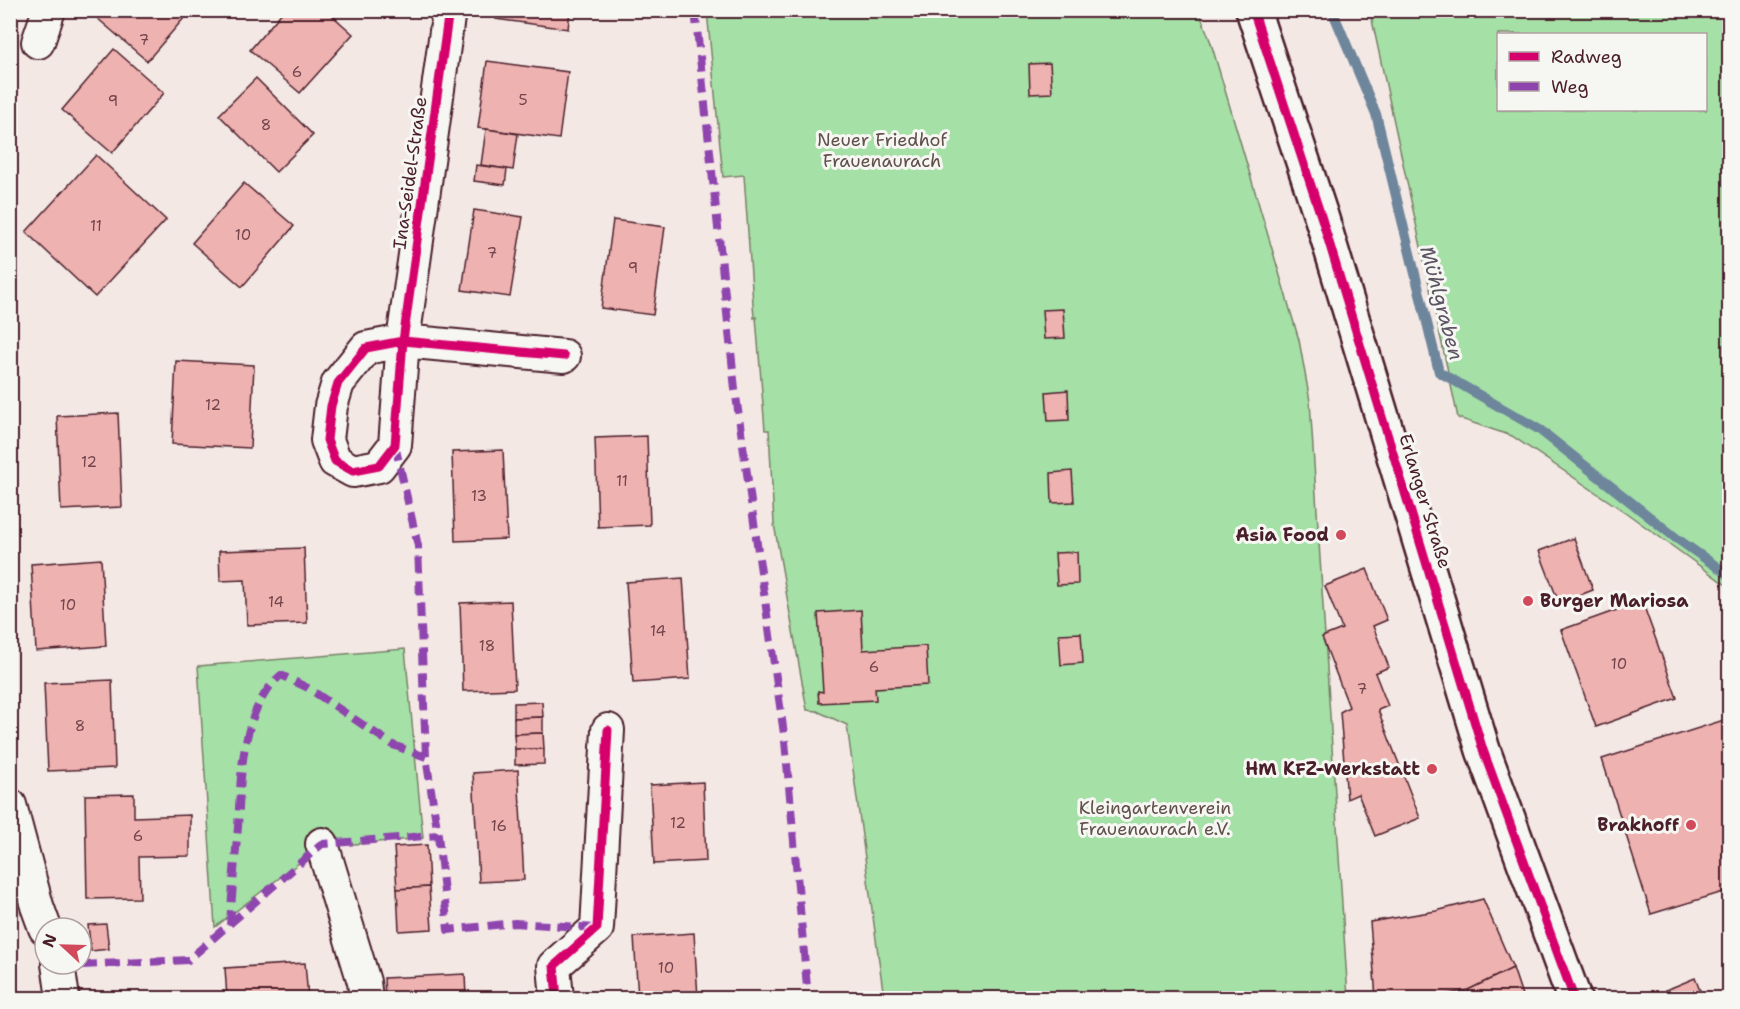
<svg xmlns="http://www.w3.org/2000/svg" width="1740" height="1009" font-family="'Shantell Sans',sans-serif">
	<rect width="100%" height="100%" fill="#f4e8e5"/>
	<filter id="ink" filterUnits="userSpaceOnUse"><feTurbulence type="fractalNoise" baseFrequency=".0167" numOctaves="2"/><feDisplacementMap in="SourceGraphic" scale="12" xChannelSelector="R" yChannelSelector="G"/><feConvolveMatrix kernelMatrix="1 2 1 2 8 2 1 2 1" color-interpolation-filters="sRGB"/></filter>
	<g filter="url(#ink)">
		<g fill="#a5e0a6" stroke="#788068" stroke-width="1.5" fill-rule="evenodd">
			<polygon points="707,11 1199,11 1211,43 1299,340 1310,401 1348,998 884,998 847,725 817,711 807,710 774,524 769,430 765,430 756,317 754,318 744,175 723,177"/>
			<path d="M1370,11H1729V587L1625,512L1512,436L1458,418ZM1498,34H1706V110H1498Z"/>
			<polygon points="405,649 423,838 320,847 215,927 198,666"/>
		</g>
		<g fill="none" stroke-linecap="round" stroke-linejoin="round">
			<polyline stroke="#6e869c" stroke-width="10" points="1332,10 1376,114 1439,372 1540,430 1676,538 1730,576"/>
		</g>
		<g fill="#eeb2b0" stroke="#4a1f2b" stroke-width="1.5">
			<polygon points="103,10 191,10 147,61 97,18"/>
			<polygon points="284,10 326,10 353,34 300,93 250,50"/>
			<polygon points="497,10 570,10 568,29 496,19"/>
			<polygon points="114,49 164,93 112,153 62,110"/>
			<polygon points="487,61 568,72 559,139 478,128"/>
			<polygon points="1050,63 1052,93 1030,94 1029,64"/>
			<polygon points="256,78 313,135 276,172 219,115"/>
			<polygon points="486,129 518,134 513,170 481,165"/>
			<polygon points="96,155 166,220 95,297 26,232"/>
			<polygon points="476,165 507,169 505,185 474,181"/>
			<polygon points="244,183 294,226 242,287 192,243"/>
			<polygon points="474,210 523,217 510,297 462,290"/>
			<polygon points="613,220 665,227 653,315 601,308"/>
			<polygon points="1063,309 1065,338 1044,339 1042,310"/>
			<polygon points="176,361 254,365 250,448 172,444"/>
			<polygon points="1068,390 1069,420 1048,421 1046,392"/>
			<polygon points="118,413 122,507 61,510 57,416"/>
			<polygon points="647,436 650,525 598,527 595,438"/>
			<polygon points="503,450 507,539 455,541 452,452"/>
			<polygon points="1072,471 1074,502 1052,503 1051,473"/>
			<polygon points="1574,538 1593,590 1559,603 1539,551"/>
			<polygon points="304,548 307,623 247,625 245,580 220,581 219,551"/>
			<polygon points="1077,552 1078,584 1057,585 1055,553"/>
			<polygon points="101,559 106,646 36,651 31,564"/>
			<polygon points="1367,569 1387,620 1373,626 1389,667 1375,673 1388,706 1378,710 1420,818 1375,836 1358,794 1347,799 1340,712 1349,707 1322,637 1342,629 1325,586"/>
			<polygon points="683,578 690,679 633,683 626,582"/>
			<polygon points="511,601 515,689 463,691 460,603"/>
			<polygon points="1642,601 1677,698 1596,727 1561,630"/>
			<polygon points="861,610 863,650 926,646 928,685 875,688 876,700 819,703 818,691 823,692 818,613"/>
			<polygon points="1081,633 1083,663 1061,665 1059,634"/>
			<polygon points="112,680 115,768 48,771 44,683"/>
			<polygon points="542,702 543,717 514,718 514,703"/>
			<polygon points="543,717 543,733 514,734 514,718"/>
			<polygon points="1730,718 1730,890 1651,914 1602,759"/>
			<polygon points="543,733 544,749 515,749 514,734"/>
			<polygon points="515,749 544,749 544,764 515,765"/>
			<polygon points="518,770 524,880 479,882 473,773"/>
			<polygon points="703,782 706,861 654,864 650,785"/>
			<polygon points="134,794 134,817 190,815 190,856 139,857 140,898 87,899 85,795"/>
			<polygon points="427,845 429,887 397,889 394,847"/>
			<polygon points="429,887 432,929 399,931 397,889"/>
			<polygon points="1483,899 1513,968 1468,990 1435,997 1376,998 1370,922 1436,911"/>
			<polygon points="106,924 109,949 91,951 88,925"/>
			<polygon points="694,933 698,998 638,998 634,937"/>
			<polygon points="305,963 308,998 227,998 225,968"/>
			<polygon points="1513,968 1523,998 1471,998 1468,990"/>
			<polygon points="465,974 466,998 385,998 384,978"/>
			<polygon points="1695,978 1703,998 1670,998 1666,990"/>
			<polygon points="166,994 166,998 121,998 120,996"/>
		</g>
		<g fill="none" stroke-linecap="round" stroke-linejoin="round">
			<g stroke="#4a1f2b" stroke-width="36">
				<g id="street">
					<polyline points="449,10 403,341 366,348 338,383 331,406 327,440 335,461 353,471 379,466 395,445 403,341 564,356"/>
					<polyline points="38,42 49,10"/>
					<polyline points="10,805 37,906 45,928"/>
					<polyline points="322,844 364,982 366,998"/>
					<polyline points="58,964 63,998"/>
					<polyline points="557,998 554,966 597,928 608,730"/>
				</g>
			</g>
			<g stroke="#4a1f2b" stroke-width="38">
				<polyline id="secondary" points="1253,10 1322,219 1483,750 1574,998"/>
			</g>
			<use href="#street" stroke="#f6f6f2" stroke-width="32"/>
			<use href="#secondary" stroke="#f6f6f2" stroke-width="33"/>
			<g stroke="#8e44ad" stroke-width="8" stroke-dasharray="15 8" stroke-linecap="butt">
				<polyline points="695,10 735,389 785,741 808,998"/>
				<polyline points="1724,10 1730,27"/>
				<polyline points="395,445 418,546 426,757 438,835 448,930 515,923 597,928"/>
				<path d="M230,925C232,893 235,860 238,827C241,777 240,711 281,675L308,688L393,745L426,757"/>
				<polyline points="59,966 188,960 322,844 438,835"/>
			</g>
			<g stroke="#f6f6f2" stroke-width="13">
				<g id="cycleway">
					<polyline points="449,10 403,341 366,348 338,383 331,406 327,440 335,461 353,471 379,466 395,445 403,341 564,356"/>
					<polyline points="1253,10 1322,219 1483,750 1574,998"/>
					<polyline points="557,998 554,966 597,928 608,730"/>
				</g>
			</g>
			<use href="#cycleway" stroke="#d6006c" stroke-width="9"/>
		</g>
	</g>
	<g fill="#d1495b" stroke="#f6f6f2" stroke-width="2">
		<circle cx="1341" cy="535" r="6"/>
		<circle cx="1528" cy="601" r="6"/>
		<circle cx="1432" cy="769" r="6"/>
		<circle cx="1691" cy="825" r="6"/>
	</g>
	<g text-anchor="middle" dominant-baseline="central" stroke-width="6" stroke-linejoin="round" paint-order="stroke">
		<g font-size="15" fill="#73444c">
			<text x="144" y="40">7</text>
			<text x="297" y="72">6</text>
			<text x="523" y="100">5</text>
			<text x="113" y="101">9</text>
			<text x="266" y="125">8</text>
			<text x="96" y="226">11</text>
			<text x="243" y="235">10</text>
			<text x="492" y="253">7</text>
			<text x="633" y="268">9</text>
			<text x="213" y="405">12</text>
			<text x="89" y="462">12</text>
			<text x="622" y="481">11</text>
			<text x="479" y="496">13</text>
			<text x="276" y="602">14</text>
			<text x="68" y="605">10</text>
			<text x="658" y="631">14</text>
			<text x="487" y="646">18</text>
			<text x="1619" y="664">10</text>
			<text x="874" y="667">6</text>
			<text x="1362" y="689">7</text>
			<text x="80" y="726">8</text>
			<text x="678" y="823">12</text>
			<text x="499" y="826">16</text>
			<text x="138" y="836">6</text>
			<text x="666" y="968">10</text>
		</g>
		<g font-size="18" fill="#614f4a" stroke="#f6f6f2">
			<text x="882" y="140">Neuer Friedhof<tspan x="882" dy="21">Frauenaurach</tspan></text>
			<text x="1155" y="808">Kleingartenverein<tspan x="1155" dy="21">Frauenaurach e.V.</tspan></text>
		</g>
		<g font-size="18" fill="#4a1f2b" stroke="#f6f6f2">
			<text transform="translate(410 173) rotate(-82)">Ina-Seidel-Straße</text>
			<text transform="translate(1425 501) rotate(73)">Erlanger Straße</text>
		</g>
		<g font-size="18" font-weight="bold" fill="#4a1f2b" stroke="#f6f6f2" text-anchor="end">
			<text x="1329" y="535">Asia Food</text>
			<text x="1540" y="601" text-anchor="start">Burger Mariosa</text>
			<text x="1420" y="769">HM KFZ-Werkstatt</text>
			<text x="1679" y="825">Brakhoff</text>
		</g>
		<g font-size="20" font-style="italic" fill="#5c5363" stroke="#f6f6f2">
			<text transform="translate(1442 303) rotate(75)">Mühlgraben</text>
		</g>
	</g>
	<rect width="1740" height="1009" fill="none" stroke="#f6f6f2" stroke-width="36"/>
	<rect x="18" y="18" width="1704" height="973" fill="none" stroke="#4a1f2b" stroke-width="2" filter="url(#ink)"/>
	<rect x="1497" y="33" width="210" height="78" fill="#f6f6f2" stroke="#b1a0a2" stroke-width="1.5"/>
	<rect x="1509" y="52" width="30" height="9" fill="#d6006c" stroke="#b1a0a2" stroke-width="1.5"/>
	<text x="1551" y="63" font-size="18" fill="#4a1f2b">Radweg</text>
	<rect x="1509" y="82" width="30" height="9" fill="#8e44ad" stroke="#b1a0a2" stroke-width="1.5"/>
	<text x="1551" y="93" font-size="18" fill="#4a1f2b">Weg</text>
	<g transform="translate(63 946) rotate(292)"><circle r="28" fill="#f6f6f2" stroke="#b1a0a2" stroke-width="1.5"/>
	<path d="M0-4.5L10 22L0 15L-10 22Z" fill="#d1495b"/>
	<text y="-9" font-size="16" font-weight="bold" text-anchor="middle" fill="#4a1f2b">N</text>
	</g>
</svg>
